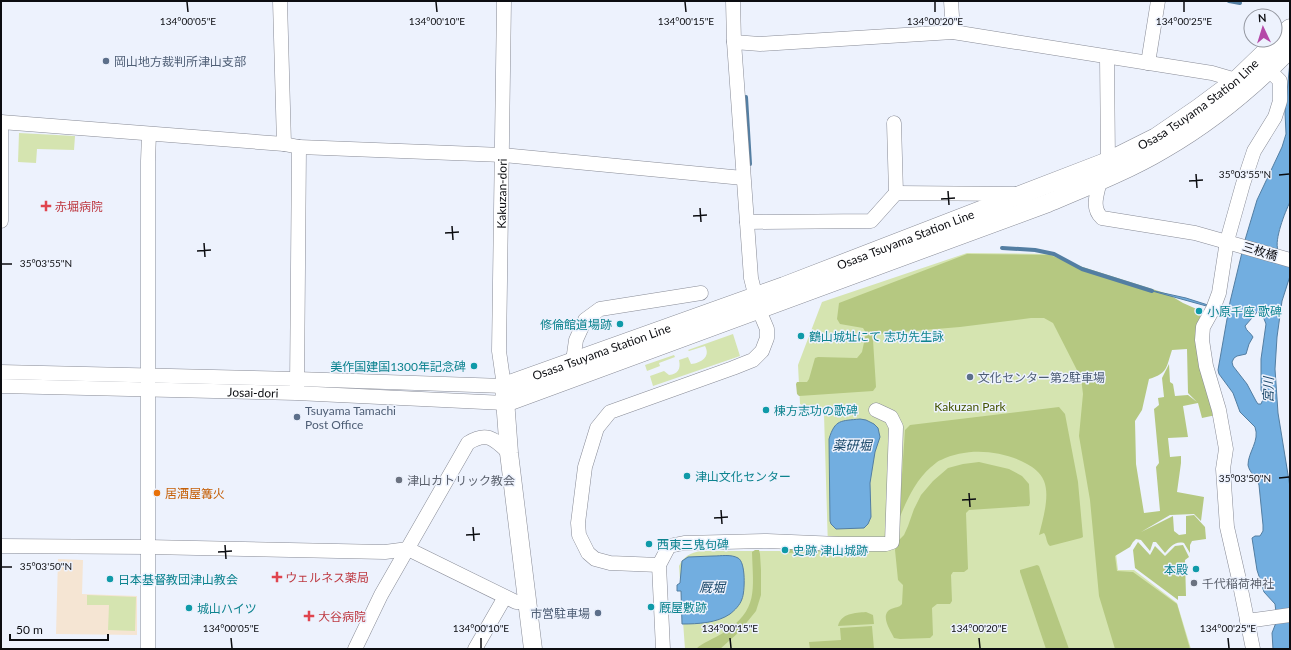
<svg xmlns="http://www.w3.org/2000/svg" width="1291" height="650" font-family="Lato,'Noto Sans JP',sans-serif">
	<rect width="100%" height="100%" fill="#edf2fd"/>
	<polygon fill="#f5e5d3" points="58,559 83,560 82,594 137,596 137,635 56,634"/>
	<g fill="#d5e4b0">
		<polygon points="19,133 75,136 74,150 37,149 36,163 18,162"/>
		<path d="M967,253L1050,254L1071,262L1145,297L1116,554L1118,570H1134L1177,603L1191,649H685L679,566C684,556 690,553 701,551H780L828,548L824,414L800,404L798,365L822,302Z"/>
		<path d="M733,334L740,356L653,386L650,376L664,371L669,375C678,374 681,369 679,360L688,357L691,364C701,363 711,357 705,346L689,351L688,350Z"/>
		<polygon points="674,355 675,357 659,363 660,366 647,371 645,365"/>
		<polygon points="87,595 136,597 135,631 108,630 109,605 87,605"/>
	</g>
	<g fill="#b5c881" fill-rule="evenodd">
		<path d="M967,254L1050,255L1070,263L1168,294L1183,303L1201,311L1197,338L1216,415L1202,418L1198,403L1183,406L1188,437L1168,438L1170,457L1181,456V463L1177,492L1204,497L1201,521L1194,514L1170,515L1141,532L1173,516L1174,531L1179,535L1186,534V516L1194,515L1205,527L1206,539L1192,541L1190,545V553L1184,543C1174,541 1171,547 1165,553L1156,542H1153L1150,551L1141,540L1136,539L1133,542L1130,547L1115,556L1117,571L1133,572L1177,604L1190,649H1115L1099,596L1090,500L1079,436L1083,394L1081,378L1053,323L1044,318H1031L960,327L876,334L873,340L876,387L873,391L799,396L797,394L796,384L797,382H807L809,379L815,358L818,357L857,358L862,352L866,333L863,328L840,324L837,319L839,303ZM1187,349L1188,393L1197,402L1188,395L1175,396L1173,384L1170,382L1169,364L1162,378L1164,397L1158,398L1159,405L1154,409L1159,463L1156,467L1160,511L1144,513L1136,464L1135,421L1142,410L1149,379C1168,373 1166,368 1172,350Z"/>
		<path d="M1059,407L1065,414L1078,482L1083,537L1081,538L1050,546C1046,543 1047,537 1044,533L1039,535C1043,519 1050,496 1044,481C1040,472 1034,468 1027,464C1002,450 967,447 941,460C937,461 934,465 931,467C915,481 907,500 899,519L905,430L910,425Z"/>
		<path d="M979,462L1009,469L1022,476L1029,484L1030,503L1029,506L969,510L966,513L968,569L964,572H953L951,575L952,601L950,604H937L932,608L933,635L930,638L900,639L894,638C891,631 879,615 891,609C895,607 899,608 902,604L903,585L898,580L895,550L898,541L904,535L908,526L914,509L921,495L933,481L948,468L963,464Z"/>
		<polygon points="1138,542 1150,555 1155,546 1165,556 1175,546 1183,545 1189,557 1185,560 1186,596 1178,596 1178,600 1135,568 1133,550"/>
		<polygon points="787,547 806,547 827,551 787,553"/>
		<path d="M755,550H759L760,554L761,570V595L756,611L739,632L720,649H696C703,642 714,639 723,633C759,610 753,590 752,552Z"/>
		<polygon points="1037,565 1039,566 1069,649 1046,649 1020,572 1020,570"/>
		<path d="M866,612L873,615L874,624L838,626C841,613 855,613 866,612Z"/>
		<polygon points="872,626 874,649 810,649 809,642 841,640 840,628"/>
	</g>
	<g fill="#72aee0" stroke="#537ea2" fill-rule="evenodd">
		<path d="M1290,62V202C1285,212 1274,240 1278,250C1279,255 1287,261 1290,264V276L1282,301L1277,337L1275,369L1278,413L1290,487V649H1273L1272,633L1277,620L1275,604L1264,592L1257,570L1252,538L1255,536H1260L1263,531V525L1259,485C1257,478 1249,472 1248,465C1248,452 1260,441 1255,427L1240,412L1233,393L1219,374L1218,370L1230,302L1245,240L1257,200L1282,147L1286,134L1285,112ZM1258,311H1261L1266,324L1261,359V390L1264,397L1261,404H1258L1256,401L1247,384L1233,366L1232,362L1234,358L1237,356L1246,354L1249,344L1253,337C1251,333 1246,331 1245,326Z"/>
		<polygon points="1145,289 1186,298 1211,306 1210,307"/>
		<path d="M860,419L866,420L874,424L878,428L880,437L875,452L870,483L871,517L868,524L864,528L836,529L831,524L830,521L829,439C835,419 841,421 860,419Z"/>
		<path d="M713,556C721,556 731,554 738,558C746,562 745,592 742,599C740,605 735,610 730,614C717,623 698,624 682,624L681,591H677V585L680,583L682,561L688,557Z"/>
	</g>
	<g fill="none" stroke-linecap="round" stroke-linejoin="round">
		<g stroke="#537ea2" stroke-width="4">
			<polyline points="1229,1 1240,3"/>
			<polyline points="746,97 750,164"/>
			<polyline points="1002,248 1035,250 1054,254 1082,269 1152,291"/>
		</g>
		<g stroke="#888b96" stroke-width="15">
			<g id="minor">
				<polyline points="280,1 284,144"/>
				<polyline points="951,1 953,32"/>
				<polyline points="734,42 760,44 953,32 1212,73 1236,80"/>
				<polyline points="1107,57 1108,161"/>
				<polyline points="1148,63 1158,1"/>
				<polyline points="1,122 284,144 299,147 503,155 743,178"/>
				<polyline points="894,123 896,193"/>
				<path d="M1100,181C1097,194 1091,208 1102,218L1195,233L1290,260"/>
				<polyline points="1,221 1,122"/>
				<polyline points="747,222 871,221 896,193 1016,194"/>
				<polyline points="573,361 576,340 585,320 600,309 701,293"/>
				<path id="s1" d="M1,372L297,379L504,386L499,351L504,1"/>
				<path id="s2" d="M1,386L296,393L505,403"/>
				<polyline points="297,387 299,147"/>
				<polyline points="1,546 148,547 385,552 408,549 516,602 527,602"/>
				<polyline points="659,565 610,563 595,559 588,553 579,535 578,523 585,467 597,428 610,412 733,368 753,360 762,351 767,338 767,329 759,310 751,278 734,42 733,1"/>
				<polyline points="1247,621 1290,615"/>
				<polyline points="148,649 148,161 149,134"/>
				<path d="M355,649L381,595L468,443C487,431 494,439 509,453"/>
				<polyline points="475,649 505,597"/>
				<polyline points="663,649 659,565 669,546 684,543 767,541 839,544 886,544 892,542 896,427 891,417 876,410"/>
				<polyline points="1253,649 1238,575 1227,527 1223,469 1226,449 1219,410 1206,366 1202,340 1203,327 1213,309 1219,293 1227,241 1243,184 1254,151 1275,117 1280,101 1280,81 1269,70"/>
			</g>
		</g>
		<g stroke="#888b96" stroke-width="19">
			<g id="major">
				<path d="M505,403L1048,203C1086,187 1129,170 1164,149C1211,122 1253,87 1290,49"/>
				<path id="s3" d="M533,649L509,453L504,386L784,286L1108,161L1156,137L1197,109L1236,80L1290,28"/>
			</g>
		</g>
		<use href="#minor" stroke="#fff" stroke-width="14"/>
		<use href="#major" stroke="#fff" stroke-width="18"/>
	</g>
	<path fill="none" stroke="#0c0d11" stroke-width="1.5" d="M187,2L188,12M436,2L437,12M685,2L686,12M935,2V12M1184,2V12M1196,174L1197,188M1279,175L1289,174M1189,181L1203,180M948,191L949,205M941,199L955,198M700,208L701,222M693,216L707,215M452,226L453,240M445,233L459,232M204,243L205,257M197,251L211,250M2,264H12M1279,478L1289,477M969,493L970,507M962,500L976,499M721,510L722,524M714,518L728,517M473,527L474,541M466,535L480,534M225,545L226,559M218,552L232,551M2,567H12M231,638L232,648M481,638V648M730,638L731,648M979,638L980,648M1228,638L1229,648"/>
	<g fill="#5c6f8a" stroke="#edf2fd" stroke-width="1.5">
		<circle cx="106" cy="61" r="4"/>
		<circle cx="970" cy="377" r="4"/>
		<circle cx="297" cy="417" r="4"/>
		<circle cx="598" cy="613" r="4"/>
	</g>
	<g fill="#e0444e" stroke="#edf2fd" stroke-width="1.5">
		<path d="M44 200h4v4h4v4h-4v4h-4v-4h-4v-4h4z"/>
		<path d="M275 571h4v4h4v4h-4v4h-4v-4h-4v-4h4z"/>
		<path d="M307 610h4v4h4v4h-4v4h-4v-4h-4v-4h4z"/>
	</g>
	<g fill="#0f9aa8" stroke="#edf2fd" stroke-width="1.5">
		<circle cx="1199" cy="311" r="4"/>
		<circle cx="620" cy="324" r="4"/>
		<circle cx="801" cy="336" r="4"/>
		<circle cx="474" cy="366" r="4"/>
		<circle cx="766" cy="410" r="4"/>
		<circle cx="687" cy="476" r="4"/>
		<circle cx="649" cy="544" r="4"/>
		<circle cx="785" cy="550" r="4"/>
		<circle cx="1196" cy="569" r="4"/>
		<circle cx="110" cy="579" r="4"/>
		<circle cx="651" cy="607" r="4"/>
		<circle cx="189" cy="608" r="4"/>
	</g>
	<g fill="#6b7280" stroke="#edf2fd" stroke-width="1.5">
		<circle cx="399" cy="480" r="4"/>
		<circle cx="1194" cy="583" r="4"/>
	</g>
	<circle fill="#e8710a" stroke="#edf2fd" stroke-width="1.5" cx="157" cy="493" r="4"/>
	<g text-anchor="middle" dominant-baseline="central" stroke-width="3" stroke-linejoin="round" paint-order="stroke">
		<g font-size="12" fill="#4e5e75" stroke="#edf2fd" text-anchor="start">
			<text x="114" y="61">岡山地方裁判所津山支部</text>
			<text x="978" y="377">文化センター第2駐車場</text>
			<text x="305" y="410">Tsuyama Tamachi<tspan x="305" dy="14">Post Office</tspan></text>
			<text x="590" y="613" text-anchor="end">市営駐車場</text>
		</g>
		<g font-size="12" fill="#0c0d11" stroke="#edf2fd">
			<text stroke="none"><textPath href="#s3" startOffset="1016">Osasa Tsuyama Station Line</textPath></text>
			<text stroke="none"><textPath href="#s1" startOffset="696">Kakuzan-dori</textPath></text>
			<text stroke="none"><textPath href="#s3" startOffset="692">Osasa Tsuyama Station Line</textPath></text>
			<text transform="translate(1260 251) rotate(17)">三枚橋</text>
			<text stroke="none"><textPath href="#s3" startOffset="368">Osasa Tsuyama Station Line</textPath></text>
			<text stroke="none"><textPath href="#s2" startOffset="252">Josai-dori</textPath></text>
		</g>
		<g font-size="12" fill="#be3a42" stroke="#edf2fd" text-anchor="start">
			<text x="55" y="206">赤堀病院</text>
			<text x="285" y="577">ウェルネス薬局</text>
			<text x="318" y="616">大谷病院</text>
		</g>
		<g font-size="12" fill="#0d838f" stroke="#edf2fd" text-anchor="start">
			<text x="1207" y="311">小原千座 歌碑</text>
			<text x="612" y="324" text-anchor="end">修倫館道場跡</text>
			<text x="809" y="336">鶴山城址にて 志功先生詠</text>
			<text x="466" y="366" text-anchor="end">美作国建国1300年記念碑</text>
			<text x="774" y="410">棟方志功の歌碑</text>
			<text x="695" y="476">津山文化センター</text>
			<text x="657" y="544">西東三鬼句碑</text>
			<text x="793" y="550">史跡 津山城跡</text>
			<text x="1188" y="569" text-anchor="end">本殿</text>
			<text x="118" y="579">日本基督教団津山教会</text>
			<text x="659" y="607">厩屋敷跡</text>
			<text x="197" y="608">城山ハイツ</text>
		</g>
		<g font-size="12" fill="#455400" stroke="#edf2fd">
			<text x="970" y="406">Kakuzan Park</text>
		</g>
		<g font-size="12" fill="#5b616d" stroke="#edf2fd" text-anchor="start">
			<text x="407" y="480">津山カトリック教会</text>
			<text x="1202" y="583">千代稲荷神社</text>
		</g>
		<g font-size="12" fill="#c56008" stroke="#edf2fd" text-anchor="start">
			<text x="165" y="493">居酒屋篝火</text>
		</g>
		<g font-size="13" font-style="italic" fill="#1c496b" stroke="#edf2fd">
			<text transform="translate(1268 390) rotate(-89)">宮川</text>
			<text x="852" y="445">薬研堀</text>
			<text x="712" y="587">厩堀</text>
		</g>
	</g>
	<g font-size="10" text-anchor="middle" fill="#0c0d11" stroke="#edf2fd" stroke-width="3" stroke-linejoin="round" paint-order="stroke">
		<text x="188" y="25">134°00'05"E</text>
		<text x="437" y="25">134°00'10"E</text>
		<text x="686" y="25">134°00'15"E</text>
		<text x="935" y="25">134°00'20"E</text>
		<text x="1184" y="25">134°00'25"E</text>
		<text x="1245" y="178">35°03'55"N</text>
		<text x="46" y="267">35°03'55"N</text>
		<text x="1245" y="482">35°03'50"N</text>
		<text x="46" y="570">35°03'50"N</text>
		<text x="231" y="632">134°00'05"E</text>
		<text x="481" y="632">134°00'10"E</text>
		<text x="730" y="632">134°00'15"E</text>
		<text x="979" y="632">134°00'20"E</text>
		<text x="1228" y="632">134°00'25"E</text>
	</g>
	<rect width="1291" height="650" fill="none" stroke="#0c0d11" stroke-width="4"/>
	<g transform="translate(1263 28) rotate(356)"><circle r="19" fill="#edf2fd" stroke="#93969f"/>
	<path d="M0-3L7 15L0 10L-7 15Z" fill="#b549a8"/>
	<text y="-6" font-size="11" font-weight="bold" text-anchor="middle" fill="#0c0d11">N</text>
	</g>
	<path d="M10 634v6h98v-6" fill="none" stroke="#0c0d11" stroke-width="2"/>
	<text x="16" y="634" font-size="12" fill="#0c0d11" stroke="#edf2fd" stroke-width="3" paint-order="stroke">50 m</text>
</svg>
